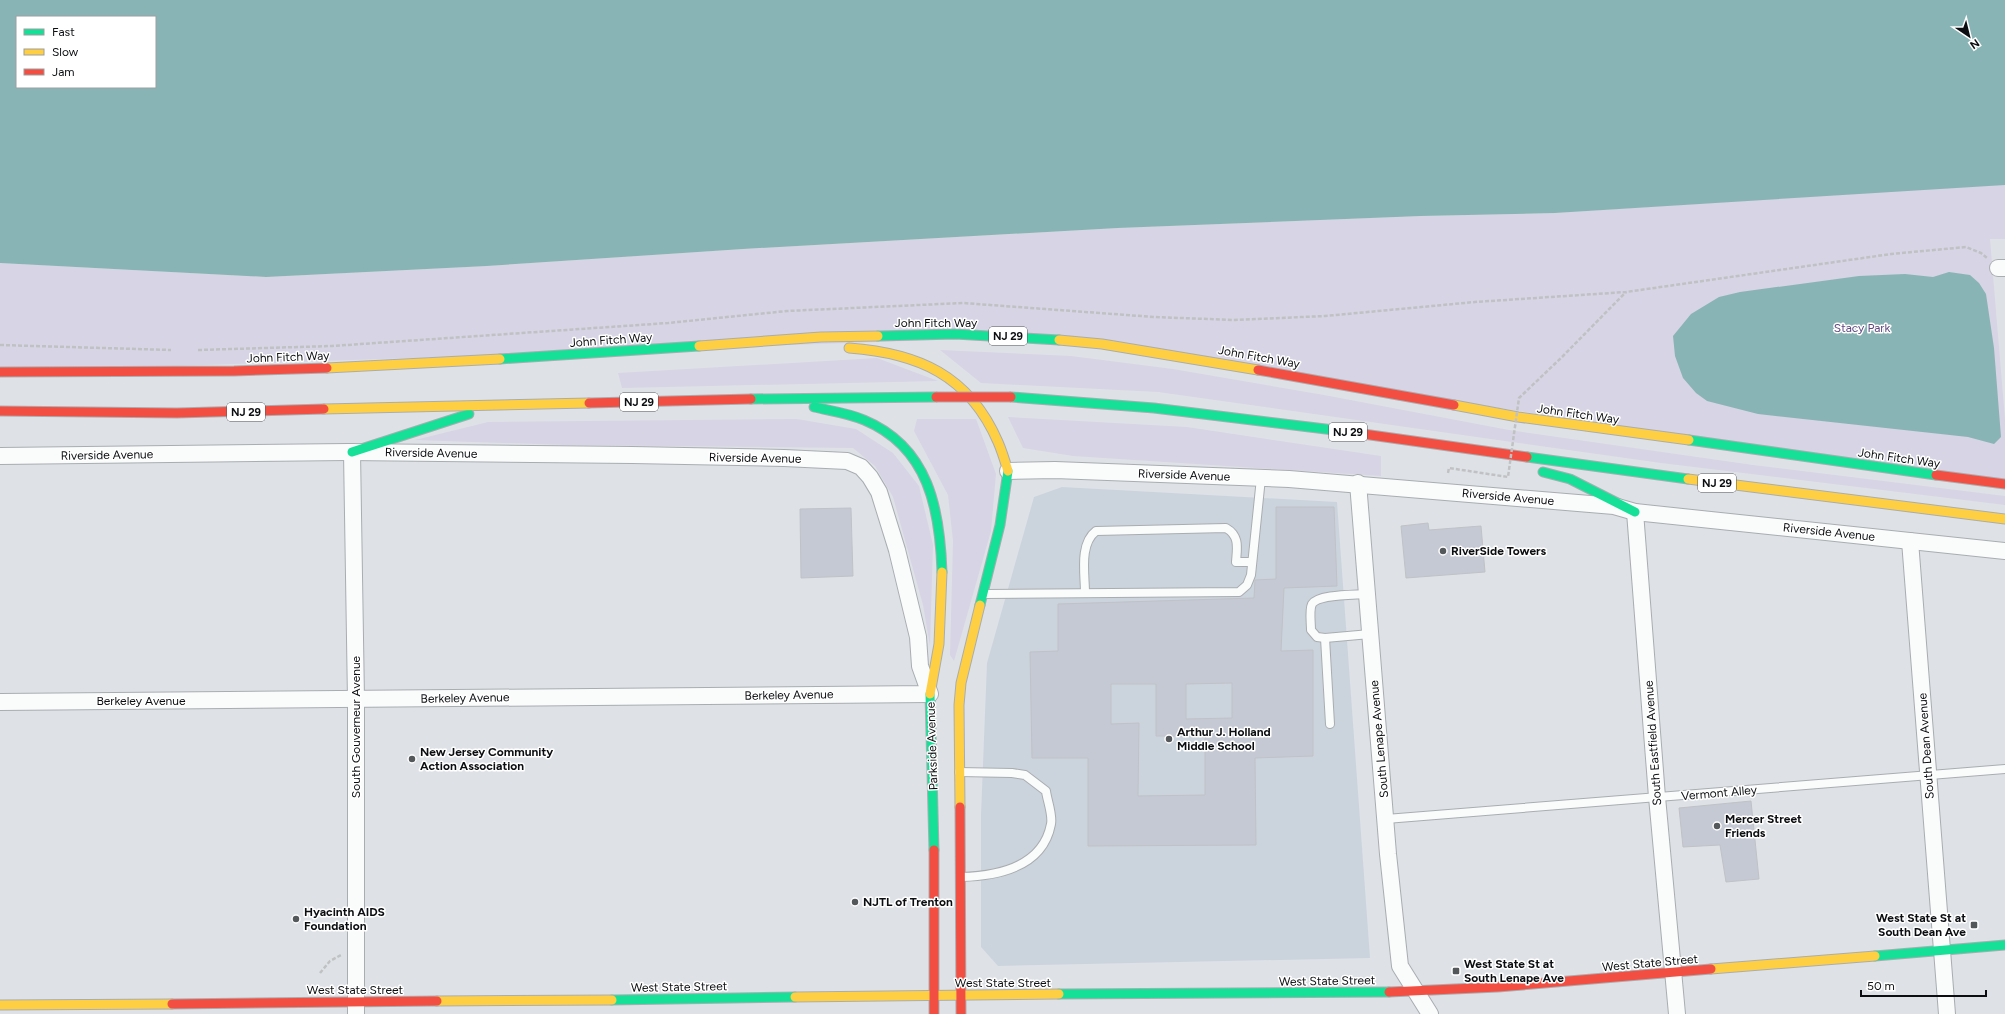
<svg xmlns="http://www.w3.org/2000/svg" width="2005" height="1014" font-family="Figtree,sans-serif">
	<rect width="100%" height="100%" fill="#dee2e7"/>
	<polygon fill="#cbd4dd" points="1062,487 1337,502 1370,958 998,966 981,947 981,815 987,663 1034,497"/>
	<g fill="#d7d4e5">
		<polygon points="1985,185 2005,185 2005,239 1990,239 2005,419 2005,484 1028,337 0,372 0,263 266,277 487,266 743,249 1118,228 1421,216 1555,213"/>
		<polygon points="940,350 1071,356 1173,369 1324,395 1509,430 1753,465 2005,496 2005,505 1661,463 1158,392 981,383"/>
		<polygon points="877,358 938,381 622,388 618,373"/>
		<polygon points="1008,417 1187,427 1381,456 1381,476 1073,456 1023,448"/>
		<polygon points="797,419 856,429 893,453 919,486 933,545 930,646 923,605 893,497 875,466 853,448 566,445 415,440 488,422"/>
		<polygon points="917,419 976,419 996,474 991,531 954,661 950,655 953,541 948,495 914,431"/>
	</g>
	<g fill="#89b4b5" fill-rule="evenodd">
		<path d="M0,0H2005V185L1555,213L1421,216L1118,228L743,249L487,266L266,277L0,263ZM17,17H155V87H17Z"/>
		<polygon points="1949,272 1970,275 1979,283 1986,294 1994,348 2001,437 1994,444 1968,437 1758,414 1707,401 1696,393 1683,378 1675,356 1673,336 1691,314 1719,297 1740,292 1859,276 1905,274 1933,277"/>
	</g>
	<g fill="#c5c9d4" stroke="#c0c2c6" fill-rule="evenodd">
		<path d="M1276,507H1334L1337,586L1284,588L1281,651L1313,650V756L1255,758L1256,845L1088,846V758H1032L1030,652L1058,651V604L1254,598L1255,580L1276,579ZM1232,683V718L1186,719V684ZM1111,684H1156V736H1205V795L1138,796L1139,723L1111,724Z"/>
		<polygon points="851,508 853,576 801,578 800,509"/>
		<polygon points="1428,523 1429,530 1481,526 1485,572 1406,578 1401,526"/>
		<polygon points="1751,801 1759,879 1726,882 1720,845 1683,847 1679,808"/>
	</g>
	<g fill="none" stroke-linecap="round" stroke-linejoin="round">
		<g stroke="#a9adb0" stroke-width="10">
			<g id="lane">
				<path d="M1085,593C1085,574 1079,544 1096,531L1226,528C1240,536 1237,548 1236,562H1252"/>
				<polyline points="984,594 1239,592 1247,585 1251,575 1261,478"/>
				<path d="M1366,594C1354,595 1318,594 1312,604C1309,610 1311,623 1311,630L1317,637L1325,638L1370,634"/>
				<polyline points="1325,638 1330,724"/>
				<path d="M959,772L1012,773L1025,775L1046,791C1047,800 1053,815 1051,824C1043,867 997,876 961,877"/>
				<polyline points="1386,819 2005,769"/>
			</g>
		</g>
		<g stroke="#a9adb0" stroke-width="18">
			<g id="street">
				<polyline points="1998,268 2005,268"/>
				<polyline points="352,452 356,700 356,1014"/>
				<polyline points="0,456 348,452 632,455 784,458 847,461 861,467 870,477 879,492 897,550 918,637 920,666 930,694 0,702"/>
				<polyline points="1008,471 1055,470 1289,479 1614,506 1635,512 2005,551"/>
				<polyline points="1358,483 1388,854 1400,966 1430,1014"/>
				<polyline points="1635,512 1657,797 1677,1014"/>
				<polyline points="1910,541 1947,1014"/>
			</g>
		</g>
		<g stroke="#a9adb0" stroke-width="11">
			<g id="fast">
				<polyline points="878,336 955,334 1059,340"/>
				<polyline points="500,359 699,346"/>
				<polyline points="1011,397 1154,408 1342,431"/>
				<polyline points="751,399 936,397"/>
				<path d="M814,407C831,411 848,413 864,420C929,447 940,510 942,572"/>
				<polyline points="1689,440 1936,475"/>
				<polyline points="352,452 469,414"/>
				<polyline points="1527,457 1688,479"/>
				<polyline points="1543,472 1570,479 1635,512"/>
				<polyline points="980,605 1000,525 1008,471"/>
				<polyline points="930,694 934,850"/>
				<polyline points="1875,956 2005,945"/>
				<polyline points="1059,994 1389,992"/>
				<polyline points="612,1000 795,997"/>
			</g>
		</g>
		<g stroke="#a9adb0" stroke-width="11">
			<g id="slow">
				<polyline points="1059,340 1102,344 1258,370"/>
				<polyline points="699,346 821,337 878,336"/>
				<path d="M849,348C918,353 969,375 998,442C1002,451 1005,461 1008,471"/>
				<polyline points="327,368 500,359"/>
				<polyline points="1454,405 1518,417 1689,440"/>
				<polyline points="324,409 589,403"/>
				<polyline points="1688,479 2005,519"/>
				<polyline points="930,694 939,644 942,572"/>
				<polyline points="960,807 959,705 961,683 980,605"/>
				<polyline points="1711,969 1875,956"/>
				<polyline points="795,997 1059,994"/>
				<polyline points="437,1001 612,1000"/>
				<polyline points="0,1005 172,1004"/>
			</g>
		</g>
		<g stroke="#a9adb0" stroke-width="11">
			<g id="jam">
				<polyline points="1258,370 1454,405"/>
				<polyline points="0,372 234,371 327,368"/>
				<polyline points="589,403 751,399"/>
				<polyline points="0,411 177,413 324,409"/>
				<polyline points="1342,431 1527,457"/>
				<polyline points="1936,475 2005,484"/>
				<polyline points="960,807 961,1014"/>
				<polyline points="934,850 934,1014"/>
				<polyline points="1389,992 1498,987 1711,969"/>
				<polyline points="172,1004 437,1001"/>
			</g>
		</g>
		<g stroke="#c0c1c3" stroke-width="2.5" stroke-dasharray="4 2" stroke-linecap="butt">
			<polyline points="0,345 171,350"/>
			<polyline points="198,350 332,346 668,323 787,311 963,303 1154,317 1234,320 1325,316 1475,302 1626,292 1891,254 1966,247 1981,253 1987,258"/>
			<polyline points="1562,357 1626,292"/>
			<polyline points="320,973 330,961 341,955"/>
		</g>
		<use href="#lane" stroke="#fafbfb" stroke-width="8"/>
		<use href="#street" stroke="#fafbfb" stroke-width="16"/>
		<use href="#fast" stroke="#16e098" stroke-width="9"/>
		<use href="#slow" stroke="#ffcf43" stroke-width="9"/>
		<use href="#jam" stroke="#f24e42" stroke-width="9"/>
		<g stroke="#a9adb0" stroke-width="11" stroke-linecap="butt">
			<polyline id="jam-bridge" points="936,397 1011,397"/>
		</g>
		<polyline stroke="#c0c1c3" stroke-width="2.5" stroke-dasharray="4 2" stroke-linecap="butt" points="1448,473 1449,468 1508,477 1519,398 1562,357"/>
		<use href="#jam-bridge" stroke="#f24e42" stroke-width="9"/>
	</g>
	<g fill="#55585b" stroke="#fff" stroke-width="1.5">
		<circle cx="1443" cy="551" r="4"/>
		<circle cx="1169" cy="739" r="4"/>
		<circle cx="412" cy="759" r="4"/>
		<circle cx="1717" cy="826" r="4"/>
		<circle cx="855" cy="902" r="4"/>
		<circle cx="296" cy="919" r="4"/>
		<rect x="1970" y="921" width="8" height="8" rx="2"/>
		<rect x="1452" y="967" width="8" height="8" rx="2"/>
	</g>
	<g text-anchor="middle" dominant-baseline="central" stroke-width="3" stroke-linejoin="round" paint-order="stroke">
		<g fill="#fff" stroke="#545658" stroke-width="1">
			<rect x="989" y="327" width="38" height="18" rx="3"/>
			<rect x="620" y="393" width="38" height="18" rx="3"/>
			<rect x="227" y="403" width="38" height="18" rx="3"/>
			<rect x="1329" y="423" width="38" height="18" rx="3"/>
			<rect x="1698" y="474" width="38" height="18" rx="3"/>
		</g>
		<g font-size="11" font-weight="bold" fill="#0b0d10">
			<text x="1008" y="336">NJ 29</text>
			<text x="639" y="402">NJ 29</text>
			<text x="246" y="412">NJ 29</text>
			<text x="1348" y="432">NJ 29</text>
			<text x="1717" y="483">NJ 29</text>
		</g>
		<g font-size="12" fill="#0b0d10" stroke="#fff">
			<text x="936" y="323">John Fitch Way</text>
			<text transform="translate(611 340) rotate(-4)">John Fitch Way</text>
			<text transform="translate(288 357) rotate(-2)">John Fitch Way</text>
			<text transform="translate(1259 357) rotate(10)">John Fitch Way</text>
			<text transform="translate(1578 414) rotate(8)">John Fitch Way</text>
			<text transform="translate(431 453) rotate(1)">Riverside Avenue</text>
			<text transform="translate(107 455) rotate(-1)">Riverside Avenue</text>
			<text transform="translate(755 458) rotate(1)">Riverside Avenue</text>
			<text transform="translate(1899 458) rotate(8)">John Fitch Way</text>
			<text transform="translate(1184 475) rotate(2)">Riverside Avenue</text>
			<text transform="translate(1508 497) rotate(5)">Riverside Avenue</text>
			<text transform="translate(1829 532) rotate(6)">Riverside Avenue</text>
			<text transform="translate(789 695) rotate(-1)">Berkeley Avenue</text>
			<text transform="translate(465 698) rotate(-1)">Berkeley Avenue</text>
			<text x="141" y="701">Berkeley Avenue</text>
			<text transform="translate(356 727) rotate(-90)">South Gouverneur Avenue</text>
			<text transform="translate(1379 739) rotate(-95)">South Lenape Avenue</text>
			<text transform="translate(1653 743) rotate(-94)">South Eastfield Avenue</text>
			<text transform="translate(932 746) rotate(-92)">Parkside Avenue</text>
			<text transform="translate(1926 746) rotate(-94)">South Dean Avenue</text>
			<text transform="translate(1719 793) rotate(-5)">Vermont Alley</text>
			<text transform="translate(1650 963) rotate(-5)">West State Street</text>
			<text transform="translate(1327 981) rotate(-1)">West State Street</text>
			<text x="1003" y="983">West State Street</text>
			<text transform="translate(679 987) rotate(-1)">West State Street</text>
			<text x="355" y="990">West State Street</text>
		</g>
		<g font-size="12" fill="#5f4880" stroke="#fff">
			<text x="1862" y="328">Stacy Park</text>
		</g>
		<g font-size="12" font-weight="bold" fill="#0b0d10" stroke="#fff" text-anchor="start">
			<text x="1451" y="551">RiverSide Towers</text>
			<text x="1177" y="732">Arthur J. Holland<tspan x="1177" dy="14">Middle School</tspan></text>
			<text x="420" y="752">New Jersey Community<tspan x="420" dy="14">Action Association</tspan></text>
			<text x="1725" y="819">Mercer Street<tspan x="1725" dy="14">Friends</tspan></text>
			<text x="863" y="902">NJTL of Trenton</text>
			<text x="304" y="912">Hyacinth AIDS<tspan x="304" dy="14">Foundation</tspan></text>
			<text x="1966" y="918" text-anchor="end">West State St at<tspan x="1966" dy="14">South Dean Ave</tspan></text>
			<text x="1464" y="964">West State St at<tspan x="1464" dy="14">South Lenape Ave</tspan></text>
		</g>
	</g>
	<rect x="16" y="16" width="140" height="72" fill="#ffffff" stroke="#9d9e9f"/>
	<rect x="24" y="29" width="20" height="6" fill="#16e098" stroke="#9d9e9f"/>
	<text x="52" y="36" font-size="12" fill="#0b0d10">Fast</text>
	<rect x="24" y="49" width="20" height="6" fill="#ffcf43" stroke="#9d9e9f"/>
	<text x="52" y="56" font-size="12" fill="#0b0d10">Slow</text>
	<rect x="24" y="69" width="20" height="6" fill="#f24e42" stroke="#9d9e9f"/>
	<text x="52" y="76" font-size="12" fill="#0b0d10">Jam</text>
	<g transform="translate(1969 36) rotate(145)" stroke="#ffffff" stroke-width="3" paint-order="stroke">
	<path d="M0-3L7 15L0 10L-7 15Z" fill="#0b0d10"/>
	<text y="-6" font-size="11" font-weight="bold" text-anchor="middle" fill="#0b0d10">N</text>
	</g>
	<path d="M1861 990v6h125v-6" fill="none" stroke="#0b0d10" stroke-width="2"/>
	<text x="1867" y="990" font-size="12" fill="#0b0d10" stroke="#ffffff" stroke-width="3" paint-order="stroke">50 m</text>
</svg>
